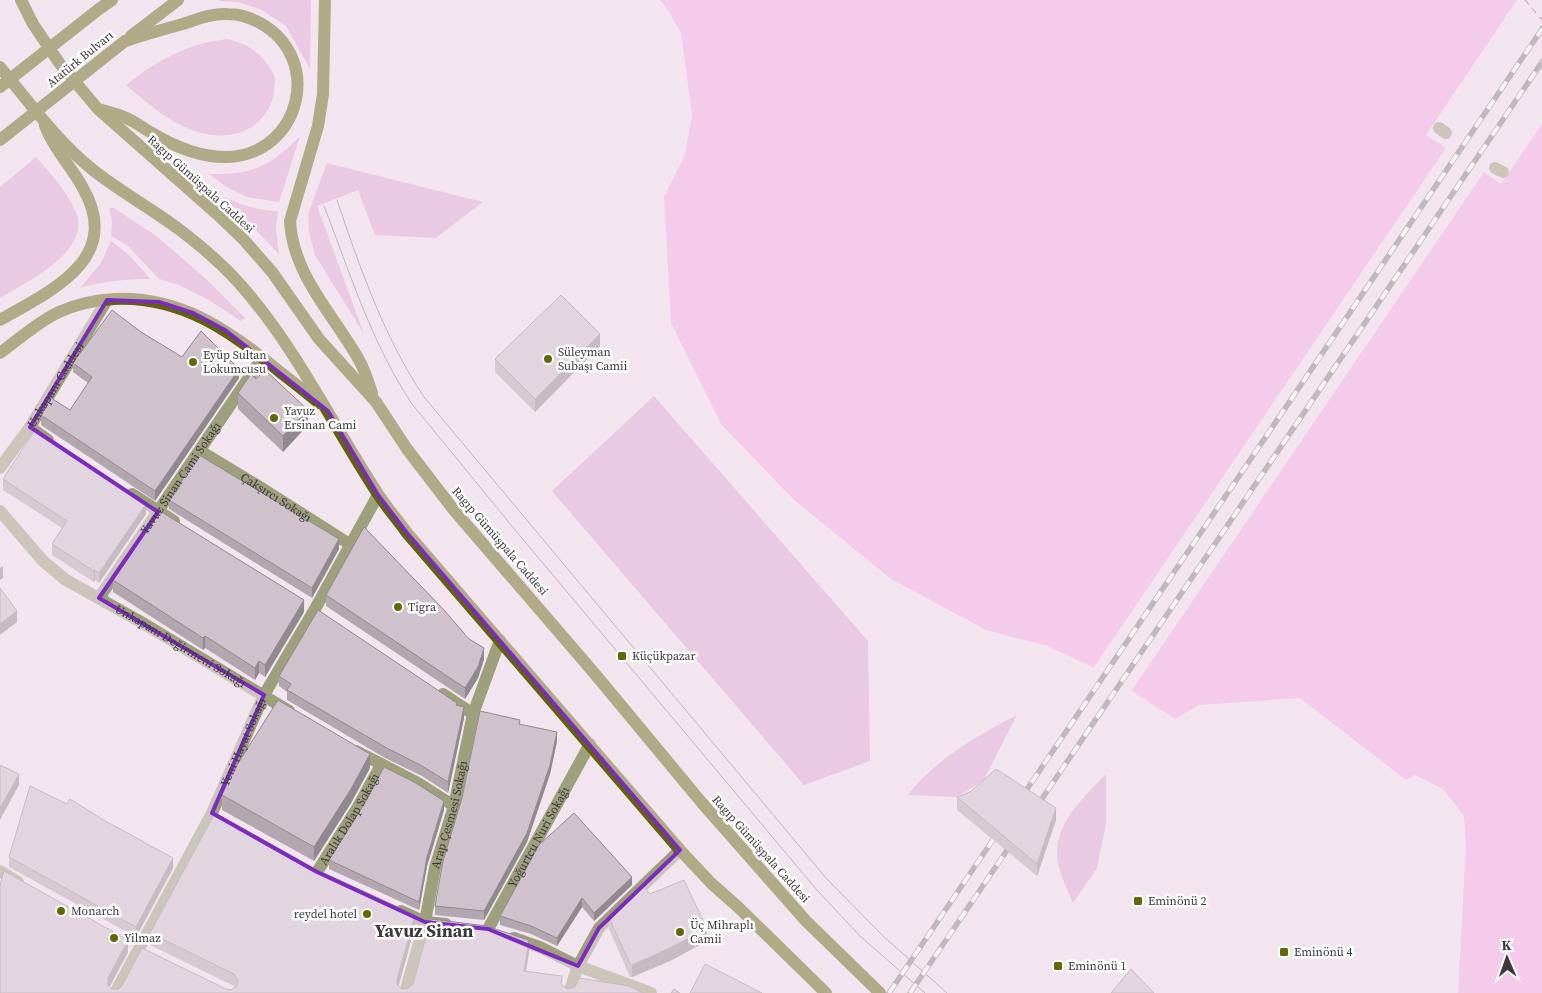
<svg xmlns="http://www.w3.org/2000/svg" width="1542" height="993" font-family="'Source Serif 4',serif">
	<rect width="100%" height="100%" fill="#f2e5ef"/>
	<g fill="#e0a6d4">
		<polygon points="220,0 311,0 310,69 286,26 262,10 238,2 219,1"/>
		<path d="M228,39C235,42 243,43 249,47C259,53 273,68 275,79C275,83 274,88 274,91C270,124 238,141 207,134C175,128 151,106 126,85C158,60 188,43 228,39Z"/>
		<path d="M300,136L279,202L247,197L225,186L209,174C251,175 270,167 300,136Z"/>
		<path d="M36,157C50,173 66,190 75,210C94,251 26,282 0,298V187Z"/>
		<polygon points="327,163 483,202 436,238 375,235 358,190 317,206 364,334 315,255 309,232 308,214"/>
		<path d="M223,196C242,206 257,210 278,211L276,228L279,254Z"/>
		<polygon points="109,208 114,208 155,235 205,278 245,318 241,321 209,300 179,285 159,279 127,245 111,236 112,221"/>
		<path d="M111,241C127,252 138,264 150,279C126,279 104,281 80,288L101,263Z"/>
		<polygon points="654,396 868,641 870,761 804,785 552,491"/>
		<path d="M1017,715L983,781L956,797L908,795C913,788 919,781 926,775C950,751 988,730 1017,715Z"/>
		<path d="M1106,774V824L1097,868L1073,903C1067,888 1056,867 1057,851C1058,820 1086,795 1106,774Z"/>
	</g>
	<polygon fill="#f8aae8" points="660,0 1542,0 1542,993 1458,993 1466,846 1464,816 1443,789 1415,775 1406,780 1300,698 1199,705 1175,719 1103,672 1045,645 986,630 891,579 793,499 721,424 671,323 664,197 685,155 692,115 681,33 668,10"/>
	<polygon fill="#f2e5ef" points="1517,0 1542,0 1542,124 1501,184 1484,172 1130,693 1092,670 1446,148 1426,135"/>
	<g fill="none" stroke-linecap="round" stroke-linejoin="round">
		<polyline stroke="#761d69" stroke-width="1" stroke-dasharray="6 5" stroke-linecap="butt" points="1525,0 1542,20"/>
		<g stroke="#9da07a" stroke-width="12">
			<polyline points="1439,128 1446,133"/>
			<polyline points="1495,168 1503,172"/>
			<polyline points="30,427 48,440"/>
			<path id="s1" d="M200,451L263,489L351,545"/>
			<path id="s2" d="M0,468L30,427L107,300"/>
			<polyline points="132,494 174,521"/>
			<path id="s3" d="M0,511L43,561L66,580L141,622L289,711"/>
			<path id="s4" d="M99,598L263,357"/>
			<polyline points="443,694 473,714"/>
			<polyline points="356,751 418,783 454,806"/>
			<polyline points="0,871 18,882"/>
			<path id="s5" d="M317,872L358,807L381,765"/>
			<polyline points="401,911 425,922 446,924"/>
			<path id="s6" d="M488,929L590,744"/>
			<polyline points="514,938 542,948 578,966 651,993"/>
			<path id="s7" d="M115,993L212,813L264,695L315,609L378,495"/>
			<path id="s8" d="M405,993L425,922L435,868L454,806L473,714L500,640"/>
			<polyline points="569,993 578,966 599,928 680,850"/>
		</g>
		<g stroke="#60630a" stroke-width="12">
			<polyline points="21,0 33,24 60,64 98,109 218,215 244,240 272,272 319,339 376,402 407,449 453,509 595,674 702,803 806,921 880,993"/>
			<path d="M325,0L323,94L318,126L290,221C293,276 334,315 359,360C365,370 368,382 372,393"/>
			<polyline points="99,9 112,0"/>
			<polyline points="131,36 178,0"/>
			<path d="M0,67C29,102 57,141 93,170C121,192 152,209 180,230C201,246 222,264 239,283C296,347 332,424 378,494C387,508 398,520 407,533L680,850L711,883L738,907L826,993"/>
			<path d="M102,110C109,112 117,114 124,117C133,120 141,127 150,132C173,146 201,158 229,157C301,153 324,58 260,23C251,18 238,14 228,14C212,13 198,19 183,24C164,29 144,35 125,41"/>
			<path d="M0,320C52,290 123,259 83,188C71,166 54,150 45,126"/>
			<path d="M0,353C18,340 39,321 59,312C77,304 95,300 114,299C181,296 231,331 280,372C293,382 306,392 319,403"/>
		</g>
		<g stroke="#867e84" stroke-width="1">
			<path d="M337,200C360,268 384,337 424,397L826,878L883,936L947,993"/>
			<path d="M324,206C350,273 372,344 412,404L516,531L816,889L860,936L925,993"/>
		</g>
		<g stroke="#867e84" stroke-width="5.5">
			<g id="rail">
				<polyline points="1019,801 1542,29"/>
				<polyline points="1035,809 1542,62"/>
				<polyline points="889,993 1001,828"/>
				<polyline points="910,993 1014,840"/>
			</g>
		</g>
		<use href="#rail" stroke="#fff" stroke-width="4" stroke-dasharray="11" stroke-linecap="butt"/>
		<g stroke="#60630a" stroke-width="12">
			<polyline points="0,87 99,9"/>
			<polyline points="0,140 125,41"/>
		</g>
	</g>
	<g fill="#b3a7af">
		<polygon points="141,332 182,357 239,378 155,501 41,425 41,415 70,410 88,383 73,372 73,363"/>
		<polygon points="600,346 535,412 495,372 495,359"/>
		<polygon points="238,393 308,425 283,452 238,409"/>
		<polygon points="3,479 146,514 99,583 95,580 94,582 52,555 52,544 62,528 3,490"/>
		<polygon points="169,500 339,549 312,598 169,509"/>
		<polygon points="113,580 304,612 265,677 259,673 255,680 205,648 203,650 113,592"/>
		<polygon points="326,595 484,659 478,678 465,699 326,606"/>
		<polygon points="279,676 457,706 464,718 448,793 422,776 385,758 287,700 287,692 279,686"/>
		<polygon points="520,724 557,741 550,774 527,842 484,920 435,915 435,906"/>
		<polygon points="370,768 351,803 314,861 222,810 222,795"/>
		<polygon points="970,792 1056,820 1037,876 957,810 957,797"/>
		<polygon points="444,810 427,866 419,910 329,869 329,860"/>
		<polygon points="9,857 173,868 136,937 9,867"/>
		<polygon points="632,885 594,921 582,907 557,946 531,934 500,925 500,916"/>
		<polygon points="650,894 707,941 670,961 632,977 630,977 609,929 609,917"/>
		<polygon points="415,926 399,985 402,989 407,989 529,952 526,971 562,985 567,989 0,993 128,952 109,987 112,989 226,989 231,990 235,987 234,986 150,945 150,933"/>
	</g>
	<g fill="#92888f">
		<polygon points="600,334 600,346 535,412 535,399"/>
		<polygon points="239,369 239,378 155,501 155,491"/>
		<polygon points="308,410 308,425 283,452 283,436"/>
		<polygon points="146,504 146,514 99,583 99,573"/>
		<polygon points="339,539 339,549 312,598 312,588"/>
		<polygon points="3,566 3,578 0,580 0,568"/>
		<polygon points="95,570 95,580 94,582 94,571"/>
		<polygon points="304,600 304,612 265,677 265,665"/>
		<polygon points="17,611 17,622 0,635 0,624"/>
		<polygon points="205,636 205,648 203,650 203,638"/>
		<polygon points="484,648 484,659 478,678 465,699 465,688"/>
		<polygon points="259,661 259,673 255,680 255,668"/>
		<polygon points="464,707 464,718 448,793 448,782"/>
		<polygon points="557,732 557,741 550,774 527,842 484,920 484,911"/>
		<polygon points="370,754 370,768 351,803 314,861 314,847"/>
		<polygon points="19,774 19,785 0,820 0,808"/>
		<polygon points="444,801 444,810 427,866 419,910 419,902 427,857"/>
		<polygon points="1056,808 1056,820 1037,876 1037,864"/>
		<polygon points="173,858 173,868 136,937 136,927"/>
		<polygon points="632,877 632,885 594,921 594,913"/>
		<polygon points="582,898 582,907 557,946 557,938"/>
		<polygon points="415,915 415,926 397,991 397,979"/>
		<polygon points="707,929 707,941 670,961 632,977 632,965"/>
		<polygon points="128,940 128,952 108,990 108,978"/>
		<polygon points="529,940 529,952 524,982 524,971"/>
	</g>
	<g fill="#d0c2cc" stroke="#92888f">
		<polygon points="561,295 600,334 535,399 495,359"/>
		<polygon points="112,310 141,332 182,357 201,331 239,369 155,491 41,415 51,398 70,410 92,377 73,363"/>
		<polygon points="265,370 308,410 283,436 238,393 251,374 256,379"/>
		<polygon points="35,430 146,504 99,573 95,570 94,571 52,544 67,521 3,479"/>
		<polygon points="199,455 339,539 312,588 169,500"/>
		<polygon points="160,511 304,600 265,665 259,661 255,668 205,636 203,638 113,580"/>
		<polygon points="364,527 444,610 469,639 484,648 478,667 465,688 326,595"/>
		<polygon points="0,588 17,611 0,624"/>
		<polygon points="318,610 457,703 456,705 464,707 448,782 422,766 385,747 287,690 291,684 279,676"/>
		<polygon points="278,700 370,754 351,789 314,847 222,795 232,773"/>
		<polygon points="480,711 520,720 519,724 557,732 550,765 527,833 484,911 435,906 443,861 462,798"/>
		<polygon points="0,765 19,774 0,808"/>
		<polygon points="384,767 414,782 444,801 427,857 419,902 329,860 365,803"/>
		<polygon points="996,769 1056,808 1037,864 957,797 970,792"/>
		<polygon points="30,786 67,804 70,799 102,819 173,858 136,927 9,857"/>
		<polygon points="215,813 313,868 415,915 397,979 397,984 402,989 407,989 413,984 431,919 486,926 529,940 524,971 562,976 561,984 567,989 575,987 579,978 629,986 643,993 0,993 0,885 4,871 128,940 108,978 108,985 112,989 119,989 122,986 142,948 226,989 231,990 237,986 238,981 234,974 150,933"/>
		<polygon points="574,813 632,877 594,913 582,898 557,938 531,926 500,916 539,845"/>
		<polygon points="684,880 707,929 670,948 632,965 630,964 609,917 642,885 650,894"/>
		<polygon points="705,964 762,993 690,993"/>
		<polygon points="1131,969 1154,993 1111,993"/>
		<polygon points="674,989 680,993 671,993"/>
	</g>
	<path d="M0 0H1542V993H0ZM107,300L159,302L193,313L225,330L328,411L378,495L407,533L680,850L599,928L578,966L488,929L425,922L317,872L212,813L264,695L99,598L158,512L30,427Z" fill="#f2e5ef" fill-opacity=".55" fill-rule="evenodd"/>
	<path fill="none" stroke="#7b2cbf" stroke-width="4" stroke-linejoin="round" d="M107,300L159,302L193,313L225,330L328,411L378,495L407,533L680,850L599,928L578,966L488,929L425,922L317,872L212,813L264,695L99,598L158,512L30,427Z"/>
	<g fill="#666806" stroke="#fff" stroke-width="2">
		<circle cx="548" cy="359" r="5"/>
		<circle cx="193" cy="362" r="5"/>
		<circle cx="274" cy="418" r="5"/>
		<circle cx="398" cy="607" r="5"/>
		<rect x="617" y="651" width="10" height="10" rx="2.5"/>
		<rect x="1133" y="896" width="10" height="10" rx="2.5"/>
		<circle cx="61" cy="911" r="5"/>
		<circle cx="367" cy="914" r="5"/>
		<circle cx="680" cy="932" r="5"/>
		<circle cx="114" cy="938" r="5"/>
		<rect x="1279" y="947" width="10" height="10" rx="2.5"/>
		<rect x="1053" y="961" width="10" height="10" rx="2.5"/>
	</g>
	<g text-anchor="middle" dominant-baseline="central" stroke-width="5" stroke-linejoin="round" paint-order="stroke">
		<g font-size="12" fill="#3d383c" stroke="#fff">
			<text transform="translate(80 59) rotate(-39)">Atatürk Bulvarı</text>
			<text transform="translate(201 184) rotate(42)">Ragıp Gümüşpala Caddesi</text>
			<text stroke="none"><textPath href="#s2" startOffset="100">Unkapanı Caddesi</textPath></text>
			<text stroke="none"><textPath href="#s4" startOffset="145">Yavuz Sinan Cami Sokağı</textPath></text>
			<text stroke="none"><textPath href="#s1" startOffset="89">Çakşırcı Sokağı</textPath></text>
			<text transform="translate(500 541) rotate(49)">Ragıp Gümüşpala Caddesi</text>
			<text stroke="none"><textPath href="#s3" startOffset="228">Unkapanı Değirmeni Sokağı</textPath></text>
			<text stroke="none"><textPath href="#s7" startOffset="282">Yeni Hayat Sokağı</textPath></text>
			<text stroke="none"><textPath href="#s8" startOffset="184">Arap Çesmesi Sokağı</textPath></text>
			<text stroke="none"><textPath href="#s5" startOffset="62">Aralık Dolap Sokağı</textPath></text>
			<text stroke="none"><textPath href="#s6" startOffset="105">Yoğurtcu Nuri Sokağı</textPath></text>
			<text transform="translate(761 849) rotate(48)">Ragıp Gümüşpala Caddesi</text>
		</g>
		<g font-size="12" fill="#3d383c" stroke="#fff" text-anchor="start">
			<text x="558" y="352">Süleyman<tspan x="558" dy="14">Subaşı Camii</tspan></text>
			<text x="203" y="355">Eyüp Sultan<tspan x="203" dy="14">Lokumcusu</tspan></text>
			<text x="284" y="411">Yavuz<tspan x="284" dy="14">Ersinan Cami</tspan></text>
			<text x="408" y="607">Tigra</text>
			<text x="632" y="656">Küçükpazar</text>
			<text x="1148" y="901">Eminönü 2</text>
			<text x="71" y="911">Monarch</text>
			<text x="357" y="914" text-anchor="end">reydel hotel</text>
			<text x="690" y="925">Üç Mihraplı<tspan x="690" dy="14">Camii</tspan></text>
			<text x="124" y="938">Yilmaz</text>
			<text x="1294" y="952">Eminönü 4</text>
			<text x="1068" y="966">Eminönü 1</text>
		</g>
		<g font-size="18" font-weight="bold" fill="#3d383c" stroke="#fff">
			<text x="424" y="930">Yavuz Sinan</text>
		</g>
	</g>
	<g transform="translate(1507 958) rotate(358)" stroke="#ffffff" stroke-width="4" paint-order="stroke">
	<path d="M0-4L9 19L0 12L-9 19Z" fill="#3d383c"/>
	<text y="-8" font-size="14" font-weight="bold" text-anchor="middle" fill="#3d383c">K</text>
	</g>
</svg>
